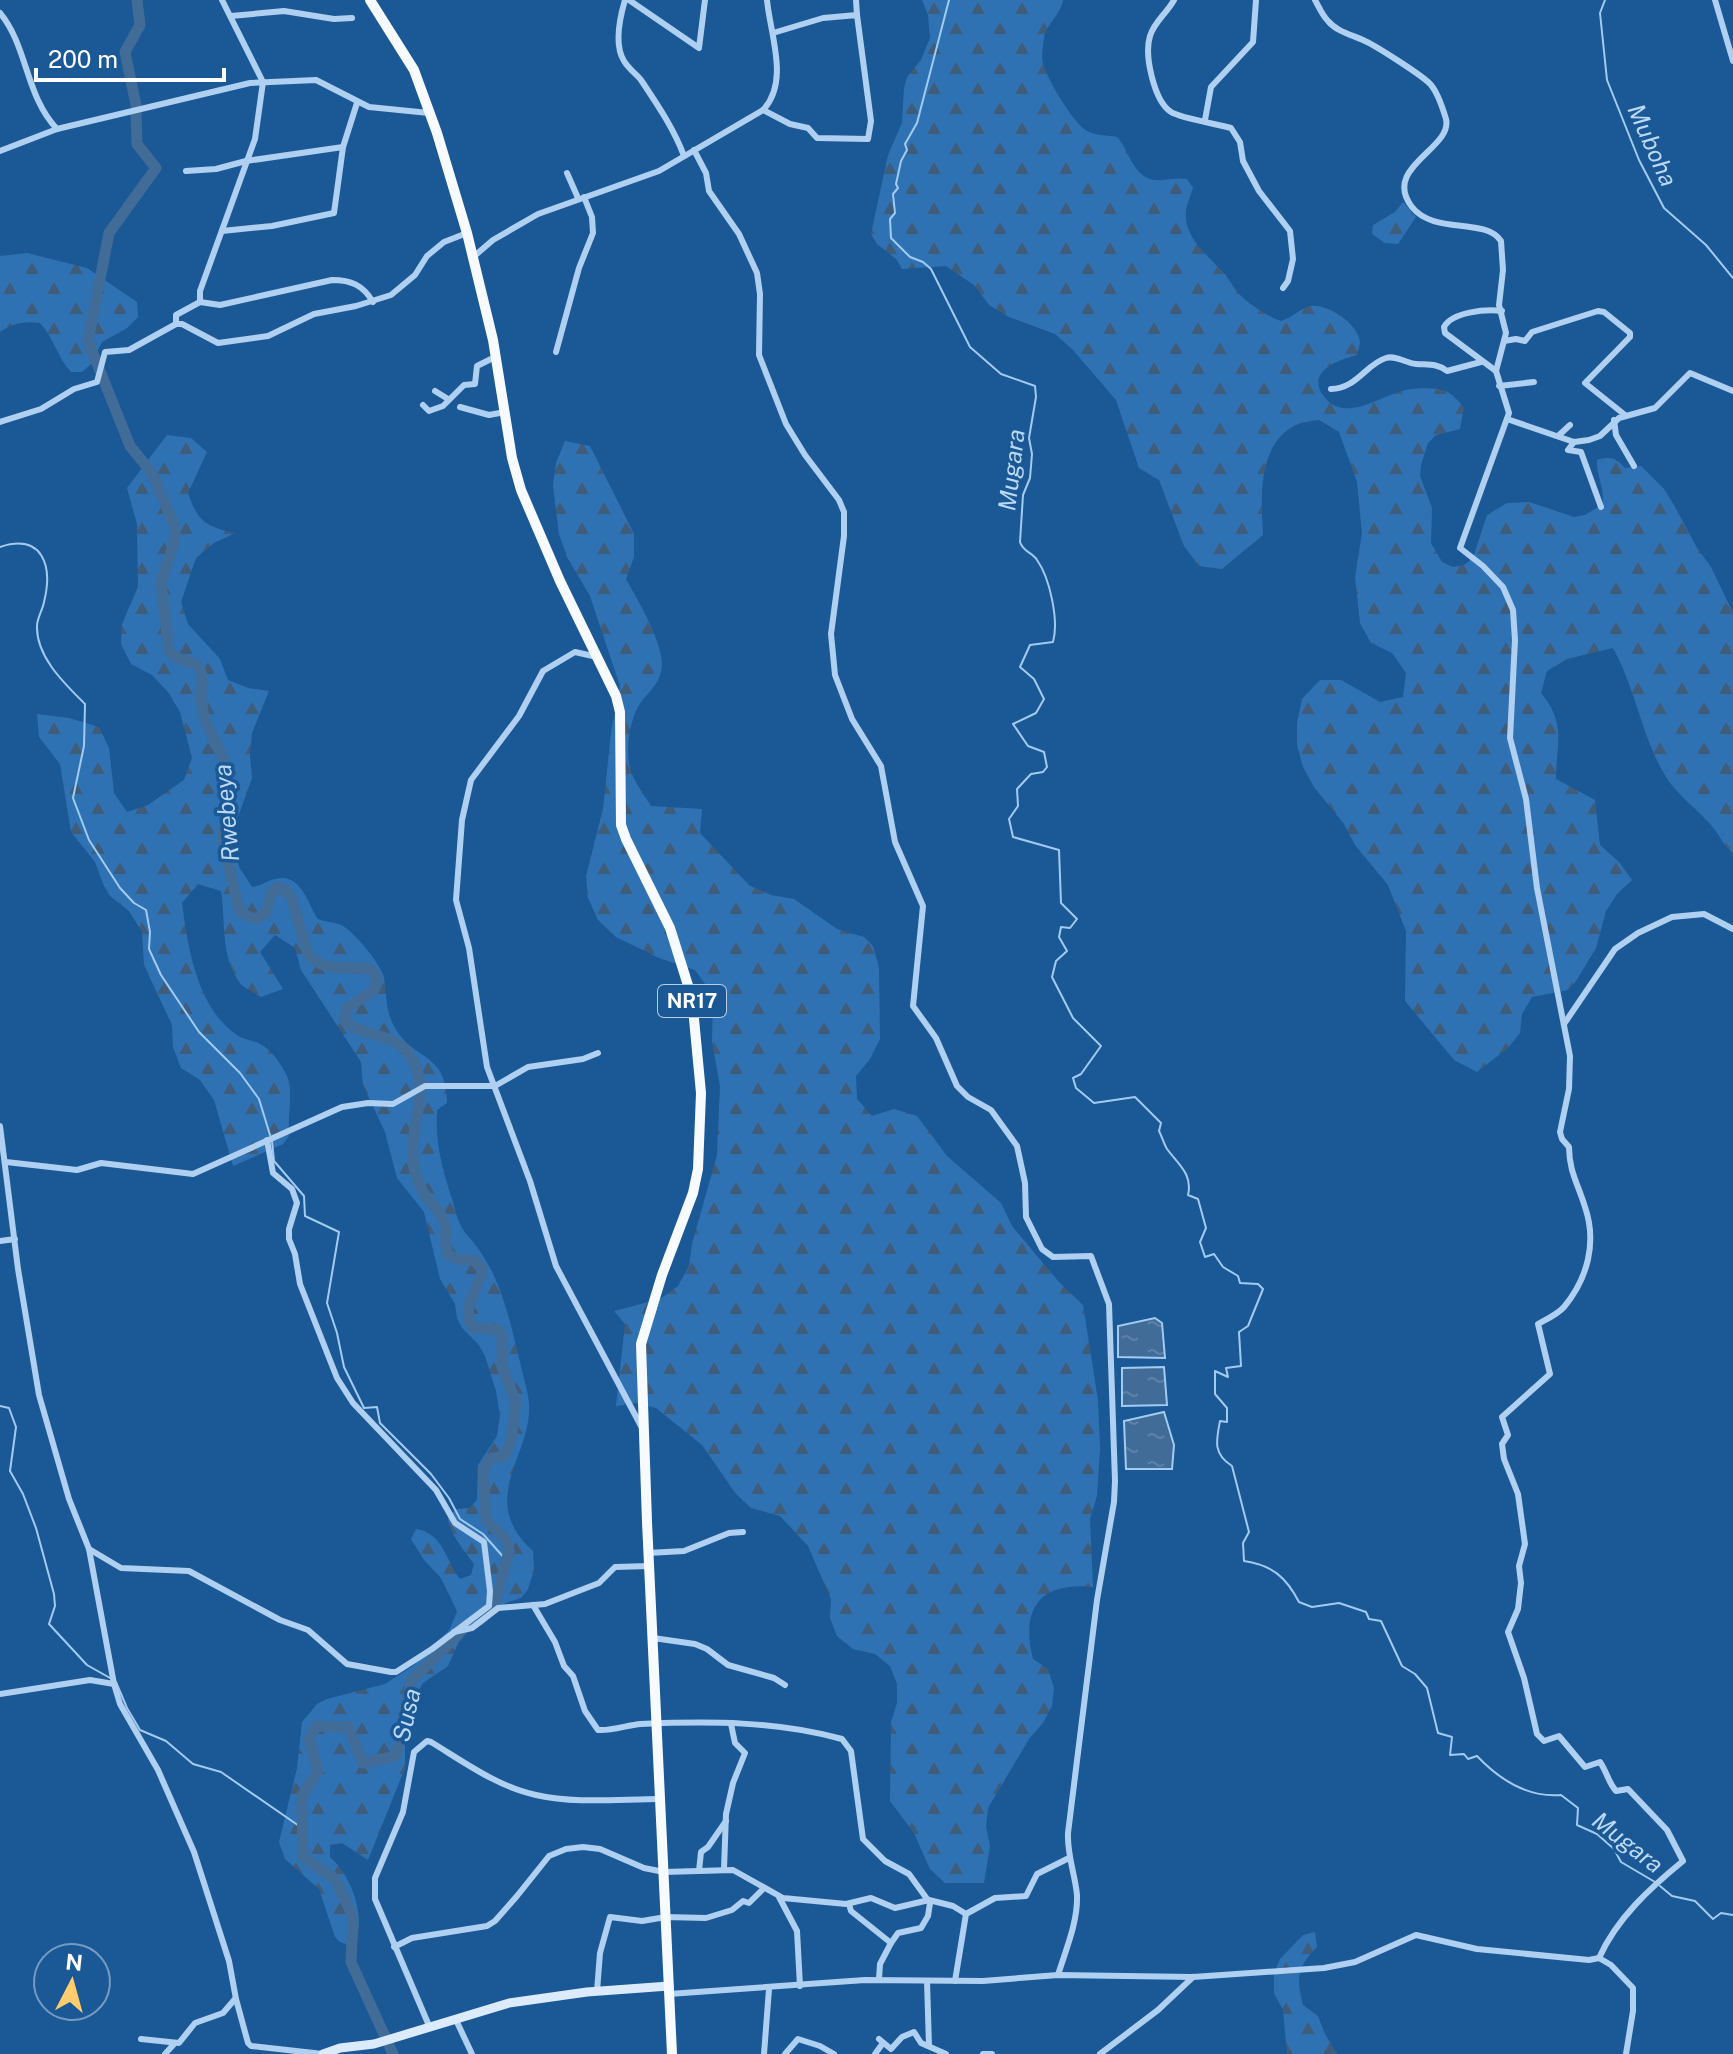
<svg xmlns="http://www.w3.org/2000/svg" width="1733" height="2054" font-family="'Public Sans',sans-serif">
	<defs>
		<pattern id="forest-firs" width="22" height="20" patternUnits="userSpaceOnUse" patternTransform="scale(2)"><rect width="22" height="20" fill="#2f72b4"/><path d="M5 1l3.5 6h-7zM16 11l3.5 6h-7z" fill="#3f5d7b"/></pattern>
		<pattern id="water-ripples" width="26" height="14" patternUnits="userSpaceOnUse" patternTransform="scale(2)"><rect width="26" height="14" fill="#416c98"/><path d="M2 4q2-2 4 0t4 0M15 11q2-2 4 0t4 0" fill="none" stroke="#5e82a7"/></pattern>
	</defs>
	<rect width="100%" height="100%" fill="#1b5896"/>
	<g fill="url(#forest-firs)">
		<path d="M922,0H1063C1061,14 1047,23 1044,38C1043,46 1041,56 1043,63C1046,78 1074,124 1087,131C1096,136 1107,135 1117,137C1129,150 1133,177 1154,180C1165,181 1176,177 1187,179L1193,188C1189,200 1183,212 1187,224C1192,244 1207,255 1220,269C1228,276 1232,286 1239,294C1250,305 1267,316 1281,321C1292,318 1299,309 1310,306C1327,303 1359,324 1360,342C1360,345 1358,351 1357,355C1337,360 1303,373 1326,399C1346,422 1381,396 1402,391C1414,388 1433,387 1445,391C1452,393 1459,402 1464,407L1460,429L1436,435L1428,443L1421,465L1420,476L1432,508L1431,543L1442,562L1453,567L1464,565L1473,558L1487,515L1507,503L1529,502L1574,517L1585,515L1602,505C1606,490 1596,476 1597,460C1610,456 1616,458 1625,468L1641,466L1664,489L1675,507L1697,548L1711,567L1733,613V854C1724,846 1719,834 1711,825C1697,809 1680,797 1668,780C1642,740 1636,689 1613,648L1567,659L1547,671L1541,693C1567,725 1556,741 1556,779L1595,800L1600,845L1619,862L1632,880L1617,894L1606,911L1596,948L1576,981L1568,990L1532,997L1522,1014L1520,1033L1508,1048L1477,1072L1454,1060L1405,1001L1406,931L1388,885L1355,845L1344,824L1314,787L1303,767L1297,745V723L1302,699L1320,680H1341L1380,702L1403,697L1406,673L1392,653L1371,643L1360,623L1355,577L1362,533L1357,482L1339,432L1319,420C1311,421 1301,422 1294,426C1257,446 1261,499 1263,535L1222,569L1199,566L1184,546L1159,480L1139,468L1116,400L1073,350L1055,334L1009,317L989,305L974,285L946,266L902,269L896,259L877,244L871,234L888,155L902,123L904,88L907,77L921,60L930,38L928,15Z"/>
		<polygon points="1403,202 1416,217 1398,244 1385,243 1372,234 1373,225 1395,212"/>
		<path d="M27,253L87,268L137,302L138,317L127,328L102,342L91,364L82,372H71C57,357 54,338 40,323C24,321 14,323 0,332V256Z"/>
		<path d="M167,435L191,438L207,452L188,493C197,521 206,527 235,533L214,543L196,558L181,602L188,624L220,659L228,680L248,688L269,691L252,733L250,756L252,778L237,820L235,840L239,867L252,887C262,886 266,881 275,879C301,872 307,903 318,919C325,922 334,922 341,925C354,931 381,965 384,977C387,997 385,1013 397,1031C416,1061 447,1053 447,1103L437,1110C435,1143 442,1168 452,1199C455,1208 457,1220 462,1228C466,1235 473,1241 477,1247C485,1258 493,1272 498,1285C511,1318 518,1356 527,1391C542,1450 471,1495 533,1551L534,1570L528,1589L521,1598L506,1603L460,1639L448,1666L423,1683L410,1705L405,1738V1768L368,1860L342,1843L330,1845V1857C353,1877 366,1918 355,1947L340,1942L335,1937L319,1889L285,1859L279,1842L297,1768L302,1722L317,1704L327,1699L385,1684L413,1666L450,1629L457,1611L441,1578L424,1560L411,1539L416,1529C443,1533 445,1559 460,1579L471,1575L474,1564C465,1551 448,1533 448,1517L457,1509L469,1508L477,1500L478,1465L497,1436L500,1415L496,1391L485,1356L479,1345L462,1328L457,1318L455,1304L440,1279L424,1212L397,1178L385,1132L363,1085L361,1062L301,970L295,948L275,935L260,952L283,989L261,997C255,993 245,989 240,983C220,956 226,922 221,891L198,884L182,903C188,948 197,1008 237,1035C244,1040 253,1040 260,1044C272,1050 281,1064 287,1076C294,1092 287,1117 289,1136L283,1144L233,1166L214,1100L200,1080L181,1068L173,1047L172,1025L144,965L142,932L129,911L110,896L104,886L95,862L71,832L60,764L39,737L37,714L69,718L99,727L109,748L114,793L127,812L148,805L184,780L192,758L180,712L168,692L152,675L131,664L121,644L122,624L138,587L137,524L127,488Z"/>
		<path d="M565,441L590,446L634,534V557L626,579C638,601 662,640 662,665C661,682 650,691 641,702C629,718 624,756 632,774C637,786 645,796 651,806L702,809L700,833L749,885L771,895L794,899L837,929L864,937L873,946L879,968L880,1039L870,1059L856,1076L857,1099L872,1116L894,1109L917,1116L947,1156L1001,1203L1012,1226L1058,1281L1083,1305L1098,1400L1100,1449L1097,1496L1090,1519L1093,1587C1041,1582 1020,1607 1033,1659L1048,1669L1054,1688L1052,1706L1043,1723L1029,1739L988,1808L986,1827L990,1846L984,1883H945L930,1869L914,1833L890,1801L891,1722L897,1703V1684L890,1666L875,1654L853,1649L837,1636L830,1618L831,1599L808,1546L780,1516L751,1508L736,1494L702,1445L656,1408L636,1403L616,1406L625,1324L614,1311L660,1299L678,1286L689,1266L692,1244L717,1155L720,1086L712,1041L713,995L695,970L659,958L616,937L598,920L588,898L586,876L603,809L611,733L620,686L590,596L567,557L559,534L553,486L556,463Z"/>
		<path d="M1315,1932L1317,1947C1297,1968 1296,1976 1303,2005L1318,2016L1325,2034L1337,2054H1287L1283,2010L1274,1993V1974L1280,1959L1303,1935Z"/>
	</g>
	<g fill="url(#water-ripples)" stroke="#a2cbf2" stroke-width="2">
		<polygon points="1155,1318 1162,1323 1165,1358 1118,1357 1118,1326"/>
		<polygon points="1164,1367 1167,1405 1122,1406 1122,1368"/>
		<polygon points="1164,1412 1174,1445 1172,1469 1126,1469 1124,1421"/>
	</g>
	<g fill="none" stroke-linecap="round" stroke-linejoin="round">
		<g stroke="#a2cbf2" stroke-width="2">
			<path d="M949,0L917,123L905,144L907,150L901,161L896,184L898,188L893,194L895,213L890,219L891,238L910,257L923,262L931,269L970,347L1001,374L1035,386L1036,397L1029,438L1032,454L1030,478L1023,495L1020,542C1023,552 1032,552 1037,560C1050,578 1059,621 1053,642L1030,645L1020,667L1034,679L1044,699L1036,713L1013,724L1028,746L1044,752L1047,767L1043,772L1031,774L1017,789L1018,806L1009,819L1013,837L1059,850L1061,903L1077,919L1070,928L1061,927L1059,937L1067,951L1056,961L1052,977L1073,1018L1101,1046L1081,1074L1073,1078L1076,1088L1094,1103L1135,1097L1161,1123L1159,1131C1162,1137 1164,1144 1167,1149C1178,1164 1193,1174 1188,1195L1198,1199L1206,1228L1200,1242L1205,1257L1214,1254L1223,1267L1238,1276L1240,1283L1258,1284L1263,1289L1248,1326L1239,1332L1241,1366L1226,1368L1228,1377L1215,1371V1394L1227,1408V1422L1220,1421C1216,1441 1213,1454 1232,1466L1249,1532L1243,1543L1244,1561C1272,1565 1286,1577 1299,1602L1312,1607L1339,1603L1366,1612L1369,1619L1381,1621L1402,1666L1415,1674L1427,1688L1438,1733L1452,1737L1450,1755L1464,1754L1468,1759L1477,1756C1499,1779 1528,1798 1561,1795L1578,1808L1577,1825L1597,1834L1614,1849L1621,1862L1655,1882"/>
			<polyline points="1605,0 1600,13 1607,80 1639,160 1664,208 1706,245 1733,278"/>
			<path d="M0,547C43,533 53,566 44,602C43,609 37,618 37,626C36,657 65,684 85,704L84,746L73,798L89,840L120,888L134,903L146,910L150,932L149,949L161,975L199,1032L240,1073L259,1099L270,1135"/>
			<polyline points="272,1141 274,1161 304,1196 305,1216 339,1232 327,1303 337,1333 344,1367 364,1408 377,1407 380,1423 431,1474 449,1498 460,1519 483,1534 506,1560"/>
			<polyline points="0,1406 9,1408 16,1427 10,1471 23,1494 36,1528 54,1594 55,1606 49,1624 87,1665 110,1678"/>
			<polyline points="116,1682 127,1708 140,1730 166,1741 193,1764 221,1772 302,1828"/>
			<polyline points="1660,1886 1672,1896 1695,1901 1713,1919 1721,1913 1733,1915"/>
		</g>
		<g stroke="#416c98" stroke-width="11">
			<polyline points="136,105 125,52 140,25 137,0"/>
			<path d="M136,113L137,144L156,168L109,233L88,341L130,446L152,473L175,527V540L161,583L169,651L175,657L197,665L202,675L201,698L204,718L224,760L227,782L223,841L239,910L247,916L257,919L266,913L272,892L278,887L285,890L291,897L308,954C326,975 348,964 372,970L377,979L374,990L347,1008L344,1020C362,1038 392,1032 408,1053C434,1087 409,1123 413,1160C414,1172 418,1185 425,1195C432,1204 443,1214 445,1225C447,1237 444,1242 448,1255L461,1260H474L482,1269C480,1290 460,1305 472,1327L498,1330L502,1335V1367L516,1402L511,1440L505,1455L490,1459L483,1470L486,1520L506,1540L509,1551L494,1607L480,1620L461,1628L458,1635L411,1681L396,1756L363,1763L348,1727L316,1726L309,1740L318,1771L302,1796L303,1857L335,1879L353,1917L351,1962L393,2054"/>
		</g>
		<g stroke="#afd0f0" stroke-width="6">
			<path d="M625,0C620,17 614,45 624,61C628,68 636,74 641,80C657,104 674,129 684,156"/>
			<polyline points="629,0 699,48 705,0"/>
			<polyline points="856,0 857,15"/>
			<path d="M1174,0C1167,13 1154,22 1150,36C1144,55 1154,101 1171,112C1180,118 1217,124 1231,128L1240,142L1243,161L1259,191L1290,231L1293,259L1288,281L1283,288"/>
			<path d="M1315,0C1319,7 1322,15 1328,21C1337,32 1353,35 1365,41C1376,46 1425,77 1431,85C1437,92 1443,109 1446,119C1453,149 1381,167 1412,207C1434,235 1485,217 1501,241L1503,270L1499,305L1506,333L1496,371L1509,413L1460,548L1483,566L1503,587L1513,610L1515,640L1510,738L1526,799L1537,888L1570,1056L1569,1089L1560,1132L1562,1139L1569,1147C1569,1171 1578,1184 1585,1207C1597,1242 1588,1278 1564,1307C1558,1314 1547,1319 1538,1324L1550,1374L1502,1417L1508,1435L1502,1444L1504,1459L1518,1494L1525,1544L1519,1566L1521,1583L1518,1609L1508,1632L1524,1678L1537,1734L1544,1741L1559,1736L1585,1767L1600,1762C1607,1772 1608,1782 1616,1791L1628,1789L1667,1830L1683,1861C1650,1888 1617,1918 1599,1958L1611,1965L1633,1988V2011L1626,2054"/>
			<polyline points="1715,0 1733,61"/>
			<path d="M0,13C28,47 25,95 57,129"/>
			<polyline points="231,16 284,11 334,19 352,18"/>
			<polyline points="763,110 790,124 808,128 817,138 868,139 871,121 857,15 823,18 773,33"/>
			<polyline points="1205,120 1211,87 1253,42 1256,0"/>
			<path d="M694,150L706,173L709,191L739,234L757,273L760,294L759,355L786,424L805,455L839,500L844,512V536L831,634L835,675L852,719L881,766L895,842L923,906L913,1006L936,1038L957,1086L968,1097L991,1110L1017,1146L1025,1183L1026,1217L1042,1249L1053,1257L1091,1256L1109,1304L1115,1481L1114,1502L1097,1600L1068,1833C1067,1855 1075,1874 1077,1895C1078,1922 1066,1949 1058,1975"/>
			<polyline points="0,151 57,129 250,83 316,80 369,107 429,113"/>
			<polyline points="186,171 216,169 246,161 343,147"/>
			<polyline points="567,173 578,198"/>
			<polyline points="222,231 272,226 334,213 343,147 357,103"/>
			<path d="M472,258L493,240L538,214L659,171L763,110C790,82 770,34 767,0"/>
			<path d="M200,302L220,305L332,280C351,280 363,285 373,302"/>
			<polyline points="176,324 176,315 200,302 200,291 255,139 263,82 222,0"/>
			<polyline points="1504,341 1516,339 1525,341 1532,332 1598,311 1604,312 1630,333 1630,337 1585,383 1625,415"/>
			<polyline points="556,352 579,268 593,233 592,217 584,197"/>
			<path d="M1496,371L1445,333L1444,327C1452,312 1485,309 1502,311"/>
			<polyline points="1499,386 1534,382"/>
			<path d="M1331,389C1356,389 1366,364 1386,358C1396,355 1406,363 1416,364C1428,365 1437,363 1447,371L1481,362"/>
			<polyline points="435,391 448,399"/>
			<polyline points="423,405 429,411 443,406 464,385 475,384 477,366 497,356"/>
			<polyline points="460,407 489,415 505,412"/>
			<polyline points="1507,419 1574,442 1589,440 1600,436 1619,418 1655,408 1690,373 1733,391"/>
			<polyline points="1614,420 1616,435 1634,466"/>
			<polyline points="0,422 41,409 74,389 97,382 105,352 129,350 176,324 182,324 218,343 268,336 314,314 356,306 391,295 415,275 427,256 444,242 467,233"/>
			<polyline points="1558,436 1570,425"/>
			<polyline points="1574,442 1568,450 1581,452 1601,507"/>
			<polyline points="597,657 575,652 543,671 519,716 471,780 462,820 456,900 469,948 487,1067 530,1181 556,1266 641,1426"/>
			<polyline points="1564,1024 1615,949 1638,933 1672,917 1704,914 1733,929"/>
			<polyline points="0,1126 18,1269 39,1395 69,1499 89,1549 114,1684 120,1704 158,1770 194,1852 229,1961 236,1999 248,2043 251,2046 323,2054"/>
			<polyline points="6,1162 77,1170 101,1163 193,1174 342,1107 368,1103 393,1104 425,1086 495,1086 528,1067 583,1059 598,1053"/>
			<polyline points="0,1241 15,1239"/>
			<polyline points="89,1549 121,1568 189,1571 280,1620 308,1630 347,1664 391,1672 396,1672 432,1649 489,1606 490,1591 484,1542 455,1523 436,1490 353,1403 337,1378 300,1284 295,1254 289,1239 289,1229 297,1203 292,1189 273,1173 267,1140"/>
			<polyline points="648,1553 684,1551 729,1533 743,1532"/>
			<path d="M533,1605L555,1642L564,1666L573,1676L585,1711L598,1730C613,1731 627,1725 641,1724C708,1721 778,1721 842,1739L851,1751L863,1839L885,1861L909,1874L930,1903L928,1916L921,1928L898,1933L891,1943"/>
			<polyline points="454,1632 472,1628 498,1608 545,1604 599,1583 615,1567 649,1566"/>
			<polyline points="653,1638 695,1644 707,1649 728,1665 774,1678 785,1685"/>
			<polyline points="0,1694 90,1680 114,1684"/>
			<polyline points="724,1869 726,1814 733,1783 745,1753 735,1743 731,1724"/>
			<polyline points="699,1871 701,1852 708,1847 726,1821"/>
			<polyline points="779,1897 797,1931 800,1986"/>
			<polyline points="849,1904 851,1911 891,1943 880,1964 879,1979"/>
			<polyline points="394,1947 412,1938 487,1926 495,1921 517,1896 549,1856 566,1849 583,1847 600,1849 644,1868 664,1872 733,1870 783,1898 846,1904 871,1898 895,1908 929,1900 953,1906 966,1914"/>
			<polyline points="927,1981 929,2046"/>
			<polyline points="955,1981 966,1914 995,1898 1026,1896 1037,1874 1069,1858"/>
			<polyline points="597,1991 600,1953 610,1917 642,1921 666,1917 706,1918 732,1910 743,1901 749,1903 764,1888"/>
			<polyline points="669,1994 865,1980 983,1981 1058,1975 1193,1977 1324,1968 1355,1962 1416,1935 1477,1949 1589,1960 1599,1958"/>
			<polyline points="456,2020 472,2054"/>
			<path d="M430,2028L375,1899V1878L403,1812L414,1752L427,1741L431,1742C464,1762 498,1787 536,1795C575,1804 620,1799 660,1799"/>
			<polyline points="141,2039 179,2043 195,2023 223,2013 235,1999"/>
			<polyline points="879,2039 891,2049 902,2037 914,2032 921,2043 946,2054"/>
			<polyline points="165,2054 174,2044"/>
			<polyline points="764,2054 769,1989"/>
			<polyline points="785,2054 798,2039 820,2046 834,2054"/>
			<polyline points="875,2054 883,2043"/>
			<polyline points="983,2054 992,2054"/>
			<polyline points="1100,2054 1158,2010 1193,1977"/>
		</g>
		<polyline stroke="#dcebfb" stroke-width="9" points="323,2054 340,2048 374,2044 509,2003 587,1992 669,1986"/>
		<polyline stroke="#f7fbff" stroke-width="10" points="370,0 414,70 437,133 467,233 493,340 512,458 521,490 560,581 616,696 620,712 621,825 626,839 670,928 692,998 701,1093 698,1169 693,1193 662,1275 641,1344 647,1522 672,2054"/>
	</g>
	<g text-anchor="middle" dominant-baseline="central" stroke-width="7" stroke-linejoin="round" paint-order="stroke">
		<rect fill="#1b5896" stroke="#bbcde0" stroke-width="2" x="658" y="985" width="68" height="32" rx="6"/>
		<g font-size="20" font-weight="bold" fill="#fff">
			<text x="692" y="1001">NR17</text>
		</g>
		<g font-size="24" font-style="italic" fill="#bbd9f6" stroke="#1b5896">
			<text transform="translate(1653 145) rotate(66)">Muboha</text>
			<text transform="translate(1011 470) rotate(-83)">Mugara</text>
			<text transform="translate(226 813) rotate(-95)">Rwebeya</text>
			<text transform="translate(406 1715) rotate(-77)">Susa</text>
			<text transform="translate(1628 1842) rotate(38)">Mugara</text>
		</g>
	</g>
	<g transform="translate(72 1982) rotate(6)"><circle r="38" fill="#1b5896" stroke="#769bc0" stroke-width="2"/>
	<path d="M0-6L14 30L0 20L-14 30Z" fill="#ffcd6d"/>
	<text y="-12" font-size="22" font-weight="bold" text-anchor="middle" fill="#ffffff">N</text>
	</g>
	<path d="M36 68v12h188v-12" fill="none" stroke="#ffffff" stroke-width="4"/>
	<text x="48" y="68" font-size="24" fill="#ffffff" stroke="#1b5896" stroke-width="6" paint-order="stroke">200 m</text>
</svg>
